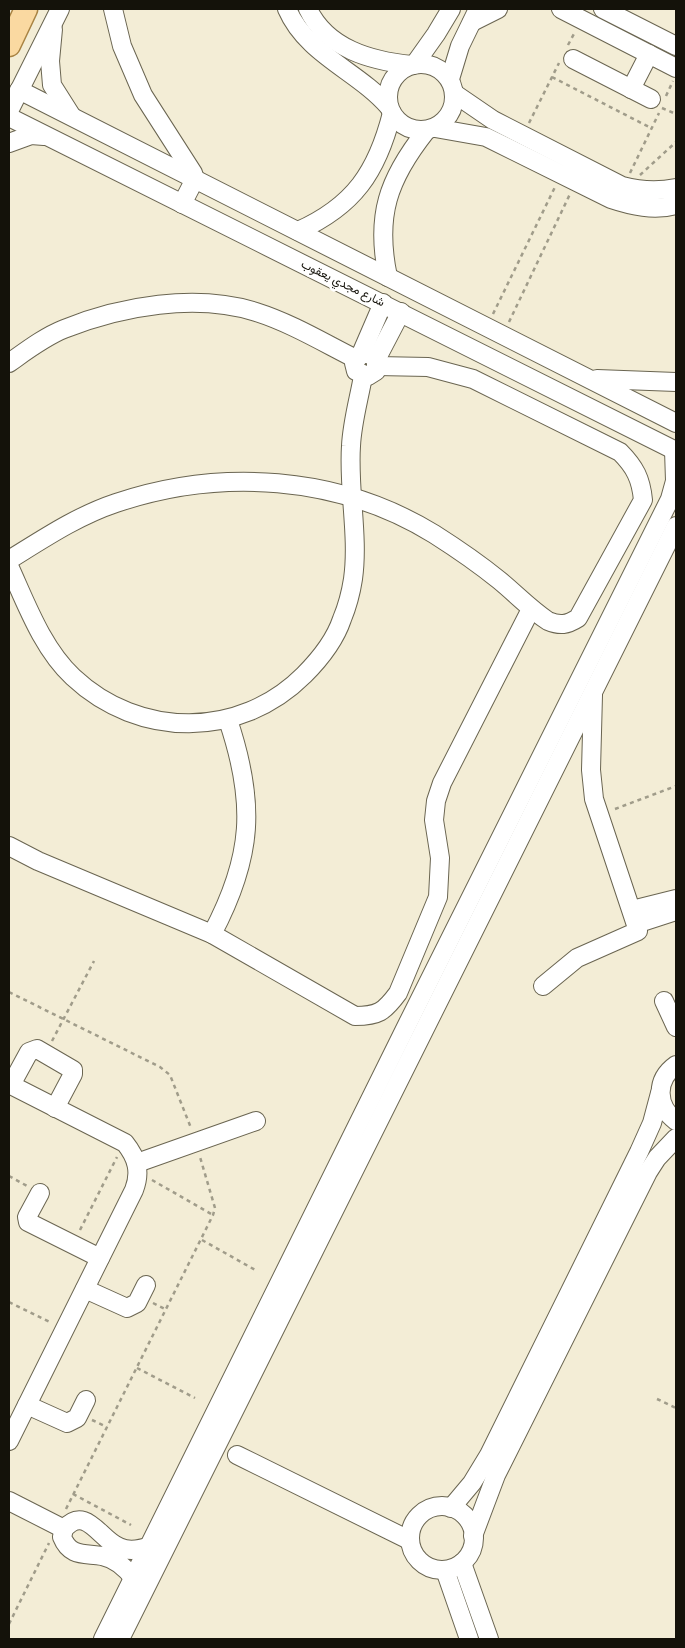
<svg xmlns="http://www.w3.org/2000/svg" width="685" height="1648" font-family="'Archivo Narrow',Vazirmatn,sans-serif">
	<rect width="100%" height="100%" fill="#f3edd6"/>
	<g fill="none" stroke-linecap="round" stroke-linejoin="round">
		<g stroke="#6a6551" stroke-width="20">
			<g id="minor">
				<polyline points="113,9 122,46 143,95 193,173 195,179 182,204"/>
				<path d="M287,9C307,55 358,71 389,107"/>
				<path d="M308,9C327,49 371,61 412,65"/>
				<polyline points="561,9 676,68"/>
				<polyline points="603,9 676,46"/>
				<polyline points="472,22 498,9"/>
				<polyline points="53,29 50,61 52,85 71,115"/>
				<polyline points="573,59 651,99"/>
				<circle cx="421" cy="97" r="33"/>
				<polyline points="414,65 436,34 451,9"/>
				<polyline points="450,79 460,46 478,9"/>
				<polyline points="631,89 649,54"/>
				<polyline points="19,90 676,423"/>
				<path d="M455,94L493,120L622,186C641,191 657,192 676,188"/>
				<polyline points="9,111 60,9"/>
				<polyline points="9,117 676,451"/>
				<path d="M435,128L486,137L611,199C632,206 654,211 676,205"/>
				<polyline points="9,143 31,135 44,136"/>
				<path d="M298,231C354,206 377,172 392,113"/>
				<path d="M388,277C375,216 388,179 426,131"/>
				<polyline points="361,354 383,303"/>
				<polyline points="376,360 370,354 361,354 354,363 356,371 368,376 376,371 376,360 401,312"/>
				<path d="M9,363C26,351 44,337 64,329C121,306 196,293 256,312C291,323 324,343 356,359"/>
				<polyline points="597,379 676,382"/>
				<path d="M9,560C43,539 77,516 116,503C220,468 338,475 434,534C456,548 478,563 499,580C515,593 530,609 548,621C560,626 567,625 578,618L643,500C641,479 635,467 620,452L473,379L428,367L377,366"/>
				<path d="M9,566C26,603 42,648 73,677C139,739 240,739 304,675C319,660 335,640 342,619C347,607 351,592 353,579C359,536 348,490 351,446C352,423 359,399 363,376"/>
				<path d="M9,846L38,861L212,934L355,1016C378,1016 384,1012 398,993L438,897L440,858L434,820L436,801L442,783L531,609"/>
				<polyline points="632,910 676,899"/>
				<polyline points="636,924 676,911"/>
				<path d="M212,934C253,857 256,803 228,720"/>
				<polyline points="543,986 577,958 638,931 594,799 591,770 593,695"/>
				<polyline points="664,1001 676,1027"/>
				<path d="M676,1065C655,1080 656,1106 676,1121"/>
				<path d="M9,1084L125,1143C137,1158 141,1172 134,1190L9,1441"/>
				<polyline points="11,1085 29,1052 37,1049 73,1070 73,1074 55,1108"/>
				<polyline points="137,1163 256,1121"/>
				<polyline points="40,1193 27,1217 28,1222 100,1258"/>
				<polyline points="85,1289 127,1308 137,1303 146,1285"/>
				<polyline points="27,1405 67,1423 77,1418 86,1400"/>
				<polyline points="237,1455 409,1540"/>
				<polyline points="9,1501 64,1529"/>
				<circle cx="442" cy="1538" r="32"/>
				<polyline points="451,1508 472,1483 489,1455 639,1152 652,1123 660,1093"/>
				<polyline points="473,1536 496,1475 648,1172 657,1158 676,1138"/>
				<polyline points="462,1563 489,1639"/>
				<polyline points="445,1570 469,1639"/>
				<path d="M134,1579C126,1568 116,1559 102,1556C84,1553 70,1557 62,1537L64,1529C86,1504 100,1540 119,1547C129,1552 139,1550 150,1546"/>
				<polyline points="103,1639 408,1023 670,499 675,481 674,450"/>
				<polyline points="120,1639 676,526"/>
			</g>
		</g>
		<g stroke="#a88343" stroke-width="25">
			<polyline id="major" points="9,45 26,9"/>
		</g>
		<g stroke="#a09c8a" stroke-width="2.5" stroke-dasharray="4 4" stroke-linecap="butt">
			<polyline points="568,45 575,32"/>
			<polyline points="552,77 651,128"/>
			<polyline points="666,96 673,81"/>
			<polyline points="662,108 676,114"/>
			<polyline points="529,123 559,63"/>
			<polyline points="630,173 659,113"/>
			<polyline points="640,175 676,142"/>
			<polyline points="493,314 555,187"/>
			<polyline points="509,322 570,194"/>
			<polyline points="615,809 676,786"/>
			<polyline points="9,992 160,1067 170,1075 191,1128"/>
			<polyline points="52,1041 94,961"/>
			<polyline points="9,1176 27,1186"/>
			<polyline points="152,1180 213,1215"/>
			<polyline points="80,1230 117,1157"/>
			<polyline points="202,1240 257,1271"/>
			<polyline points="9,1302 52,1323"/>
			<polyline points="153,1303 167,1310"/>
			<polyline points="137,1368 195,1398"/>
			<polyline points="657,1399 676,1408"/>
			<polyline points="92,1420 107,1427"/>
			<polyline points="73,1494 131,1525"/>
			<polyline points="66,1509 213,1215 215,1208 200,1157"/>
			<polyline points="9,1624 49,1543"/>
		</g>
		<use href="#minor" stroke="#fff" stroke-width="18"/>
		<use href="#major" stroke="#fad9a1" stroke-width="22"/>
	</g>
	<g text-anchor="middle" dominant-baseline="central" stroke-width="5" stroke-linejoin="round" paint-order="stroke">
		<g font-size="12" fill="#14120a" stroke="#fff">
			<text transform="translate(343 283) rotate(26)">شارع مجدي يعقوب</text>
		</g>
	</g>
	<rect width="685" height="1648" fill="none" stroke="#14120a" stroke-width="20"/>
</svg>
